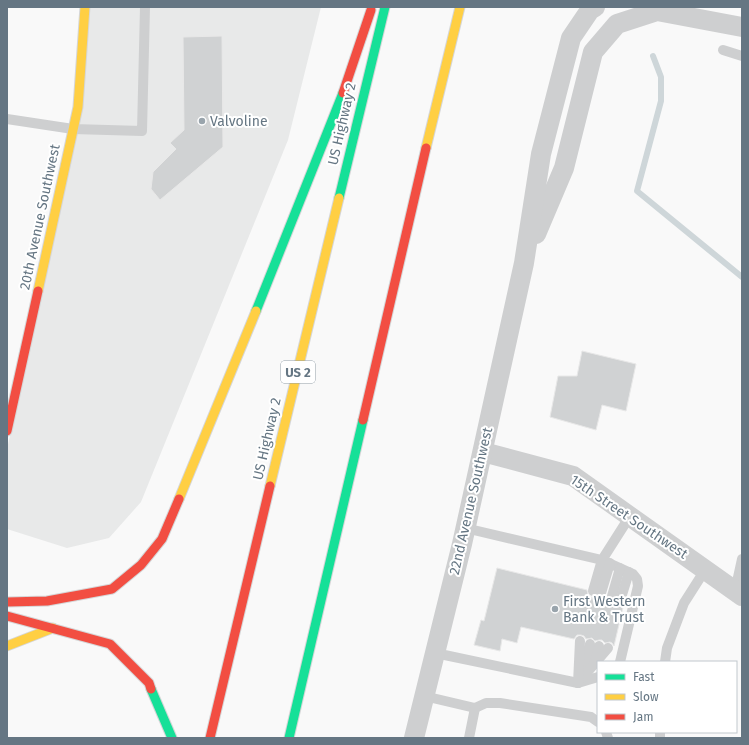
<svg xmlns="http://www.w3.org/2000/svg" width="749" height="745" font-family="'Fira Sans',sans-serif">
	<rect width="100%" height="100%" fill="#f9f9f9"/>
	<polygon fill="#e8e9e9" points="89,7 321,7 288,140 141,502 109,538 67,548 7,529 7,449 81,114"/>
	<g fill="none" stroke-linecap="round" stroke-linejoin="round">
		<polyline stroke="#ced6d9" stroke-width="6" points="653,56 661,77 661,101 637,191 742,277"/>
	</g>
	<g fill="#d0d2d3" stroke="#e8e8e8">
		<polygon points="222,36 223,147 160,200 151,189 153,172 176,149 170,143 184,130 183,37"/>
		<polygon points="582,351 636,364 626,411 602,405 596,430 550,417 558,376 577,376"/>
		<polygon points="497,568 587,590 588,595 591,597 596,597 599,599 602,599 606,597 607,600 610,602 613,602 616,601 619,604 624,603 614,646 612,643 610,642 605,643 602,640 599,640 595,641 592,638 586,639 584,636 581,635 577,635 574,639 521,627 517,643 502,639 500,651 474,645 481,620 484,621"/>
	</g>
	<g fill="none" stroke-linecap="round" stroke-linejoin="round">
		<g stroke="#d5d6d7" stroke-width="11">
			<g id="fast">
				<polyline points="339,198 385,7"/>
				<polyline points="256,311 343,93"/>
				<polyline points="151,689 172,738"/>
				<polyline points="289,738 363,420"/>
			</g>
		</g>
		<g stroke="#d5d6d7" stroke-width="11">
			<g id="slow">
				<polyline points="426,148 460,7"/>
				<polyline points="38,291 78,107 85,7"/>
				<polyline points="270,486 339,198"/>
				<polyline points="179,499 256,311"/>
				<polyline points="7,646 53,628"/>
			</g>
		</g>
		<g stroke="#d5d6d7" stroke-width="11">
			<g id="jam">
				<polyline points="343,93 371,10"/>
				<polyline points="363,420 426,148"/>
				<polyline points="7,431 38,291"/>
				<polyline points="7,602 47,601 112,589 141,565 162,539 179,499"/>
				<polyline points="7,616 110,644 149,683 151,689"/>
				<polyline points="210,738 270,486"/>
			</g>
		</g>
		<g stroke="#cecfd0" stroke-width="10">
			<polyline points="723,50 742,56"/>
			<polyline points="7,119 73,129 142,131 145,7"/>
			<polyline points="465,528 602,560 630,516"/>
			<polyline points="593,591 602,560 633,574 637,579 638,586 620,662"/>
			<polyline points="735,591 742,559"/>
			<polyline points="601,593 610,563"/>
			<polyline points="612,596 620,568"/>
			<polyline points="621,598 629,572"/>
			<polyline points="435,653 578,683 598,677"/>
			<polyline points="665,662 667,648 684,603 705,570"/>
			<polyline points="589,664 599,646"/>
			<polyline points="583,665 590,644"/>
			<polyline points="578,683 608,648"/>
			<polyline points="578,683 580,641"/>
			<polyline points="424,696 475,708 486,703 500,703 591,717 598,722"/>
			<polyline points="606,732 608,738"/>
			<polyline points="660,732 660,738"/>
			<polyline points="469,738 475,708"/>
		</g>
		<g stroke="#cecfd0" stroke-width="20">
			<polyline points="536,234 564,168 593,52 617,24 657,11 742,27"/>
			<polyline points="483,452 573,476 742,596"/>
			<polyline points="414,738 462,544 524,263 541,154 571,38 590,10 595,7"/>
		</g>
		<use href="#fast" stroke="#16e098" stroke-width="9"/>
		<use href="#slow" stroke="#ffcf43" stroke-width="9"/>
		<use href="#jam" stroke="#f24e42" stroke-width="9"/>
	</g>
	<g fill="#99a4ac" stroke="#fff" stroke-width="1.5">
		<circle cx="202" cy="121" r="4"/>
		<circle cx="555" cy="609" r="4"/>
	</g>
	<g text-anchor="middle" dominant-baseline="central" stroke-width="4" stroke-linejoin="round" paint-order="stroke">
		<rect fill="#fff" stroke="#939fa8" stroke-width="1" x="281" y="361" width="34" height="22" rx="3"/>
		<g font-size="13" font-weight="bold" fill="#657683">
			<text x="298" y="372">US 2</text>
		</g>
		<g font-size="14" fill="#657683" stroke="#fff" text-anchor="start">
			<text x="210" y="121">Valvoline</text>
			<text x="563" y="601">First Western<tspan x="563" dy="16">Bank &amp; Trust</tspan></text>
		</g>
		<g font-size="14" fill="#657683" stroke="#fff">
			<text transform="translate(342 124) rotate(-77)">US Highway 2</text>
			<text transform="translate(40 217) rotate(-78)">20th Avenue Southwest</text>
			<text transform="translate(267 439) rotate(-77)">US Highway 2</text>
			<text transform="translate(471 501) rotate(-77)">22nd Avenue Southwest</text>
			<text transform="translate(629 517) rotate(34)">15th Street Southwest</text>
		</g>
	</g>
	<rect width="749" height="745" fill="none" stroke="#657683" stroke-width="16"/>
	<rect x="597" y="661" width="140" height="72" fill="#ffffff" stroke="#c1c8cd"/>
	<rect x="605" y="674" width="20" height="6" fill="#16e098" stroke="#c1c8cd"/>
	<text x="633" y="681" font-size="12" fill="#657683">Fast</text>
	<rect x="605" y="694" width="20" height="6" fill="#ffcf43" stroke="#c1c8cd"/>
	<text x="633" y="701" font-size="12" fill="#657683">Slow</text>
	<rect x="605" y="714" width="20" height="6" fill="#f24e42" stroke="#c1c8cd"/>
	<text x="633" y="721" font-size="12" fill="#657683">Jam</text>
</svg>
